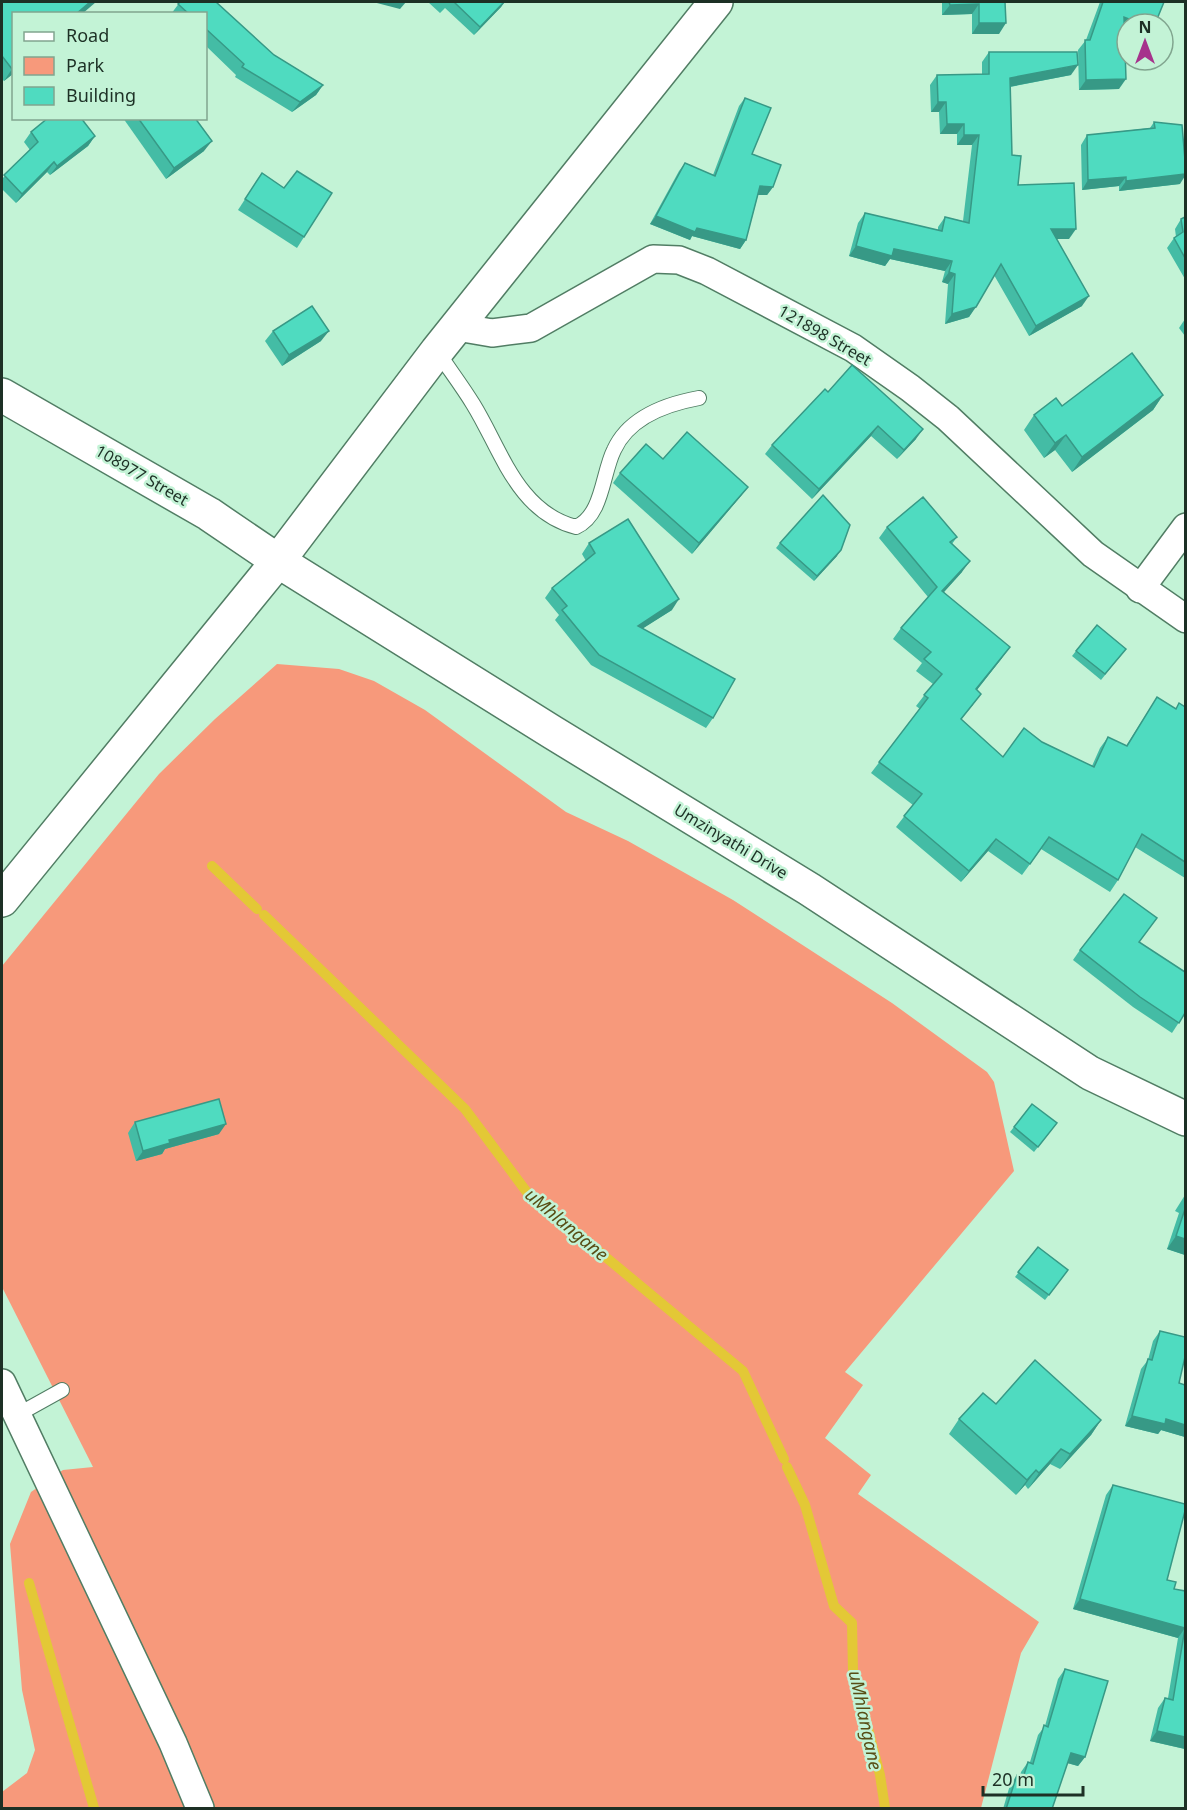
<svg xmlns="http://www.w3.org/2000/svg" width="1187" height="1810" font-family="'Noto Sans',sans-serif">
	<rect width="100%" height="100%" fill="#c3f3d6"/>
	<polygon fill="#f7997b" points="277,664 339,669 374,681 425,710 566,812 628,841 733,900 892,1003 987,1072 994,1082 1014,1171 845,1372 863,1385 825,1438 871,1475 858,1494 1039,1622 1021,1653 981,1808 2,1808 2,1792 27,1773 35,1750 22,1690 10,1544 31,1492 63,1470 93,1467 2,1287 2,966 159,774 215,719"/>
	<g fill="none" stroke-linecap="round" stroke-linejoin="round">
		<g stroke="#e3c836" stroke-width="10">
			<polyline points="212,866 257,909"/>
			<polyline points="264,915 465,1109 526,1191 743,1371 784,1459"/>
			<polyline points="787,1467 805,1505 834,1606 852,1623 853,1671 880,1775 885,1808"/>
			<polyline points="29,1583 94,1808"/>
		</g>
		<g stroke="#517d64" stroke-width="16">
			<g id="lane">
				<path d="M437,351C449,369 462,386 473,404C501,449 517,512 576,527C603,515 602,474 614,450C629,417 666,404 699,398"/>
				<polyline points="17,1415 62,1390"/>
			</g>
		</g>
		<g stroke="#517d64" stroke-width="30">
			<g id="street">
				<polyline points="457,327 492,333 531,328 653,259 679,260 707,271 853,348 910,388 948,418 1093,554 1186,619"/>
				<polyline points="1140,589 1186,527"/>
				<polyline points="2,1383 173,1743 200,1808"/>
			</g>
		</g>
		<g stroke="#517d64" stroke-width="36">
			<g id="secondary">
				<polyline points="2,395 209,514 278,561 552,732 809,889 1090,1073 1186,1119"/>
				<polyline points="2,900 278,561 437,351 716,2"/>
			</g>
		</g>
		<use href="#lane" stroke="#fff" stroke-width="14"/>
		<use href="#street" stroke="#fff" stroke-width="27"/>
		<use href="#secondary" stroke="#fff" stroke-width="33"/>
	</g>
	<g fill="#44bca5">
		<polygon points="2,2 14,14 14,73 4,81 2,79"/>
		<polygon points="180,2 216,2 274,55 323,85 316,95 292,112 235,77 236,75 206,46 206,14 171,14"/>
		<polygon points="428,2 505,2 501,7 474,35 445,8 440,13"/>
		<polygon points="942,2 1005,2 999,34 972,34 972,14 942,15"/>
		<polygon points="1100,2 1164,2 1127,24 1127,31 1125,30 1119,89 1079,90 1078,50 1086,40"/>
		<polygon points="989,52 1071,75 1010,87 1012,155 1018,185 1069,239 1057,239 1082,306 1029,336 994,275 969,317 945,324 948,284 942,282 945,271 890,259 885,266 849,256 858,223 865,213 938,230 938,227 945,217 963,221 972,145 957,145 957,134 940,134 939,112 931,112 930,85 937,75 982,74 982,62"/>
		<polygon points="745,98 752,154 773,187 767,195 758,195 746,240 740,249 692,236 690,240 650,224 679,171 685,163 713,175 739,106"/>
		<polygon points="123,118 195,118 204,151 166,179"/>
		<polygon points="1154,122 1180,184 1119,191 1119,186 1082,190 1081,145 1087,135 1150,128"/>
		<polygon points="31,132 95,136 88,146 50,175 47,172 16,203 2,189 2,179 30,150 24,142"/>
		<polygon points="262,173 304,237 297,248 238,210"/>
		<polygon points="1185,217 1185,279 1167,248 1174,238 1176,237 1175,229 1181,219"/>
		<polygon points="1185,319 1185,336 1179,328"/>
		<polygon points="273,331 321,341 282,366 265,341"/>
		<polygon points="828,392 916,439 897,459 871,436 812,499 765,454 772,445"/>
		<polygon points="1163,395 1153,410 1072,472 1055,450 1044,458 1024,430 1034,415"/>
		<polygon points="663,459 748,487 740,497 692,554 613,483 620,473"/>
		<polygon points="887,527 957,537 952,544 962,572 944,592 1002,658 977,690 973,705 961,719 1003,757 1042,742 1092,766 1100,748 1108,737 1126,746 1157,697 1176,709 1185,707 1185,878 1135,847 1118,880 1110,892 1041,849 1022,875 988,851 961,882 896,827 913,805 871,773 920,709 916,706 933,684 916,671 922,663 893,639 901,628 928,597 879,538"/>
		<polygon points="589,543 672,610 643,628 713,718 706,728 591,665 555,620 559,615 545,598 552,588 586,561 582,554"/>
		<polygon points="780,543 837,556 814,581 776,548"/>
		<polygon points="1076,651 1122,654 1101,680 1072,656"/>
		<polygon points="1139,942 1185,1013 1172,1033 1133,1007 1073,960 1080,950"/>
		<polygon points="135,1122 219,1134 165,1149 162,1154 136,1161 128,1133"/>
		<polygon points="1057,1123 1034,1152 1010,1132 1014,1127"/>
		<polygon points="1185,1195 1185,1255 1167,1249 1179,1213 1175,1211"/>
		<polygon points="1038,1247 1068,1270 1045,1300 1015,1277"/>
		<polygon points="1160,1331 1179,1383 1185,1385 1185,1437 1161,1430 1158,1434 1125,1426 1141,1369 1148,1360 1153,1341"/>
		<polygon points="996,1404 1101,1420 1091,1435 1060,1469 1050,1464 1028,1489 1025,1485 1016,1495 949,1434 959,1419"/>
		<polygon points="1113,1485 1167,1580 1174,1589 1185,1591 1185,1749 1150,1741 1158,1708 1165,1698 1168,1698 1178,1638 1073,1609 1106,1495"/>
		<polygon points="1065,1669 1085,1757 1078,1766 1067,1763 1052,1809 1003,1809 1010,1785 1017,1775 1020,1776 1021,1772 1028,1762 1030,1762 1038,1735 1045,1726 1058,1679"/>
	</g>
	<g fill="#379986">
		<polygon points="90,2 96,2 82,14 76,14"/>
		<polygon points="373,2 406,2 400,9"/>
		<polygon points="504,2 501,7 474,35 480,27"/>
		<polygon points="979,4 972,14 942,15 950,5"/>
		<polygon points="1124,17 1142,24 1127,24 1127,31 1117,27"/>
		<polygon points="979,23 1006,23 999,34 972,34"/>
		<polygon points="1078,65 1071,75 1003,88 1010,78"/>
		<polygon points="14,68 14,73 4,81 12,69"/>
		<polygon points="1126,79 1119,89 1079,90 1086,80"/>
		<polygon points="323,85 316,95 292,112 300,102"/>
		<polygon points="938,102 946,102 939,112 931,112"/>
		<polygon points="947,124 964,124 957,134 940,134"/>
		<polygon points="964,135 979,135 972,145 957,145"/>
		<polygon points="95,136 88,146 50,175 57,166"/>
		<polygon points="212,141 204,151 166,179 174,168"/>
		<polygon points="54,162 47,172 16,203 22,194"/>
		<polygon points="1185,174 1185,176 1180,184 1119,191 1126,181"/>
		<polygon points="1126,177 1119,186 1082,190 1088,180"/>
		<polygon points="760,186 773,187 767,195 754,195"/>
		<polygon points="656,216 697,228 746,240 740,249 692,236 690,240 650,224"/>
		<polygon points="1051,229 1076,229 1069,239 1044,239"/>
		<polygon points="856,246 894,249 952,261 945,271 890,259 885,266 849,256"/>
		<polygon points="949,272 955,274 948,284 942,282"/>
		<polygon points="1089,296 1082,306 1029,336 1036,326"/>
		<polygon points="976,307 969,317 945,324 952,314"/>
		<polygon points="329,331 321,341 282,366 289,355"/>
		<polygon points="1163,395 1153,410 1072,472 1082,457"/>
		<polygon points="878,426 871,436 812,499 819,489"/>
		<polygon points="923,429 916,439 897,459 904,450"/>
		<polygon points="1066,435 1055,450 1044,458 1055,443"/>
		<polygon points="748,487 740,497 692,554 699,543"/>
		<polygon points="841,550 837,556 814,581 817,576"/>
		<polygon points="970,561 962,572 934,603 942,591"/>
		<polygon points="679,599 672,610 631,636 638,626"/>
		<polygon points="1010,647 1002,658 968,701 976,689"/>
		<polygon points="996,839 988,851 961,882 969,871"/>
		<polygon points="226,1124 219,1134 165,1149 162,1154 136,1161 143,1151 169,1140"/>
		<polygon points="1176,1236 1185,1239 1185,1255 1167,1249"/>
		<polygon points="1132,1416 1166,1419 1185,1425 1185,1437 1161,1430 1158,1434 1125,1426"/>
		<polygon points="1101,1420 1091,1435 1060,1469 1070,1454"/>
		<polygon points="1061,1449 1050,1464 1028,1489 1039,1473"/>
		<polygon points="1036,1470 1025,1485 1016,1495 1027,1480"/>
		<polygon points="1080,1599 1185,1628 1178,1638 1073,1609"/>
		<polygon points="1157,1731 1185,1737 1185,1749 1150,1741"/>
		<polygon points="1071,1753 1085,1757 1078,1766 1064,1762"/>
	</g>
	<g fill="#4fdbc0" stroke="#379986" stroke-width="1.5">
		<polygon points="2,2 90,2 76,14 14,14 14,68 12,69 2,56"/>
		<polygon points="180,2 216,2 274,55 323,85 300,102 242,67 244,64 206,29 206,14 189,14 178,4"/>
		<polygon points="454,2 504,2 480,27"/>
		<polygon points="949,2 1005,2 1006,23 979,23 979,4 950,5"/>
		<polygon points="1103,2 1164,2 1155,24 1142,24 1124,17 1126,79 1086,80 1085,40 1090,40"/>
		<polygon points="989,52 1077,52 1078,65 1010,78 1012,155 1021,156 1018,185 1074,183 1076,229 1051,229 1089,296 1036,326 1001,264 976,307 952,314 955,274 949,272 952,261 894,249 892,256 856,246 865,213 942,231 945,217 969,223 979,135 964,135 964,124 947,124 946,102 938,102 937,75 989,74"/>
		<polygon points="745,98 771,108 752,154 781,165 773,187 760,186 746,240 697,228 695,232 656,216 685,163 715,176"/>
		<polygon points="48,118 81,118 95,136 57,166 54,162 22,194 4,175 38,142 31,132"/>
		<polygon points="138,118 195,118 212,141 174,168"/>
		<polygon points="1154,122 1182,125 1185,160 1185,174 1126,181 1126,177 1088,180 1087,135 1155,128"/>
		<polygon points="297,171 332,193 304,237 245,199 262,173 284,188"/>
		<polygon points="1185,217 1185,258 1174,238 1183,232 1181,219"/>
		<polygon points="312,306 329,331 289,355 273,331"/>
		<polygon points="1132,353 1163,395 1082,457 1066,435 1055,443 1034,415 1056,398 1062,406"/>
		<polygon points="852,365 923,429 904,450 878,426 819,489 772,445 825,389 828,392"/>
		<polygon points="687,432 748,487 699,543 620,473 646,444 663,459"/>
		<polygon points="823,495 850,525 841,550 817,576 780,543"/>
		<polygon points="923,497 957,537 950,542 970,561 942,591 1010,647 976,689 981,694 961,719 1003,757 1024,728 1042,742 1094,767 1108,737 1127,746 1157,697 1176,709 1179,703 1185,707 1185,862 1142,834 1118,880 1049,837 1030,864 996,839 969,871 904,816 922,794 879,762 928,698 924,695 942,674 924,659 931,652 901,628 937,587 887,527"/>
		<polygon points="628,519 679,599 638,626 735,679 713,718 599,655 562,610 567,606 552,588 595,553 589,543"/>
		<polygon points="1097,625 1126,649 1105,674 1076,651"/>
		<polygon points="1124,894 1157,918 1139,942 1185,972 1185,1013 1179,1023 1140,997 1080,950"/>
		<polygon points="219,1099 226,1124 169,1140 170,1143 143,1151 135,1122"/>
		<polygon points="1032,1104 1057,1123 1038,1147 1014,1127"/>
		<polygon points="1185,1209 1185,1239 1176,1236"/>
		<polygon points="1038,1247 1068,1270 1049,1295 1018,1272"/>
		<polygon points="1160,1331 1185,1337 1185,1357 1179,1383 1185,1385 1185,1425 1166,1419 1165,1424 1132,1416 1148,1359 1152,1360"/>
		<polygon points="1035,1360 1101,1420 1070,1454 1061,1449 1039,1473 1036,1470 1027,1480 959,1419 983,1393 996,1404"/>
		<polygon points="1113,1485 1185,1504 1185,1511 1167,1580 1176,1582 1174,1589 1185,1591 1185,1737 1157,1731 1165,1698 1173,1700 1185,1628 1080,1599"/>
		<polygon points="1065,1669 1108,1681 1085,1757 1071,1753 1052,1809 1006,1809 1017,1775 1023,1778 1028,1762 1033,1764 1044,1725 1048,1727"/>
	</g>
	<g text-anchor="middle" dominant-baseline="central" stroke-width="5" stroke-linejoin="round" paint-order="stroke">
		<g font-size="16" fill="#1d3025" stroke="#c3f3d6">
			<text transform="translate(825 335) rotate(30)">121898 Street</text>
			<text transform="translate(142 475) rotate(30)">108977 Street</text>
			<text transform="translate(731 841) rotate(31)">Umzinyathi Drive</text>
		</g>
		<g font-size="18" font-style="italic" fill="#584d15" stroke="#c3f3d6">
			<text transform="translate(567 1224) rotate(40)">uMhlangane</text>
			<text transform="translate(866 1720) rotate(78)">uMhlangane</text>
		</g>
	</g>
	<rect width="1187" height="1810" fill="none" stroke="#1d3025" stroke-width="6"/>
	<rect x="12" y="12" width="195" height="108" fill="#c3f3d6" stroke="#81a58f" stroke-width="1.5"/>
	<rect x="24" y="32" width="30" height="9" fill="#ffffff" stroke="#81a58f" stroke-width="1.5"/>
	<text x="66" y="42" font-size="18" fill="#1d3025">Road</text>
	<rect x="24" y="57" width="30" height="18" fill="#f7997b" stroke="#81a58f" stroke-width="1.5"/>
	<text x="66" y="72" font-size="18" fill="#1d3025">Park</text>
	<rect x="24" y="87" width="30" height="18" fill="#4fdbc0" stroke="#81a58f" stroke-width="1.5"/>
	<text x="66" y="102" font-size="18" fill="#1d3025">Building</text>
	<g transform="translate(1145 42)"><circle r="28" fill="#c3f3d6" stroke="#81a58f" stroke-width="1.5"/>
	<path d="M0-4.5L10 22L0 15L-10 22Z" fill="#a6328c"/>
	<text y="-9" font-size="16" font-weight="bold" text-anchor="middle" fill="#1d3025">N</text>
	</g>
	<path d="M983 1786v9h100v-9" fill="none" stroke="#1d3025" stroke-width="3"/>
	<text x="992" y="1786" font-size="18" fill="#1d3025" stroke="#c3f3d6" stroke-width="4.5" paint-order="stroke">20 m</text>
</svg>
